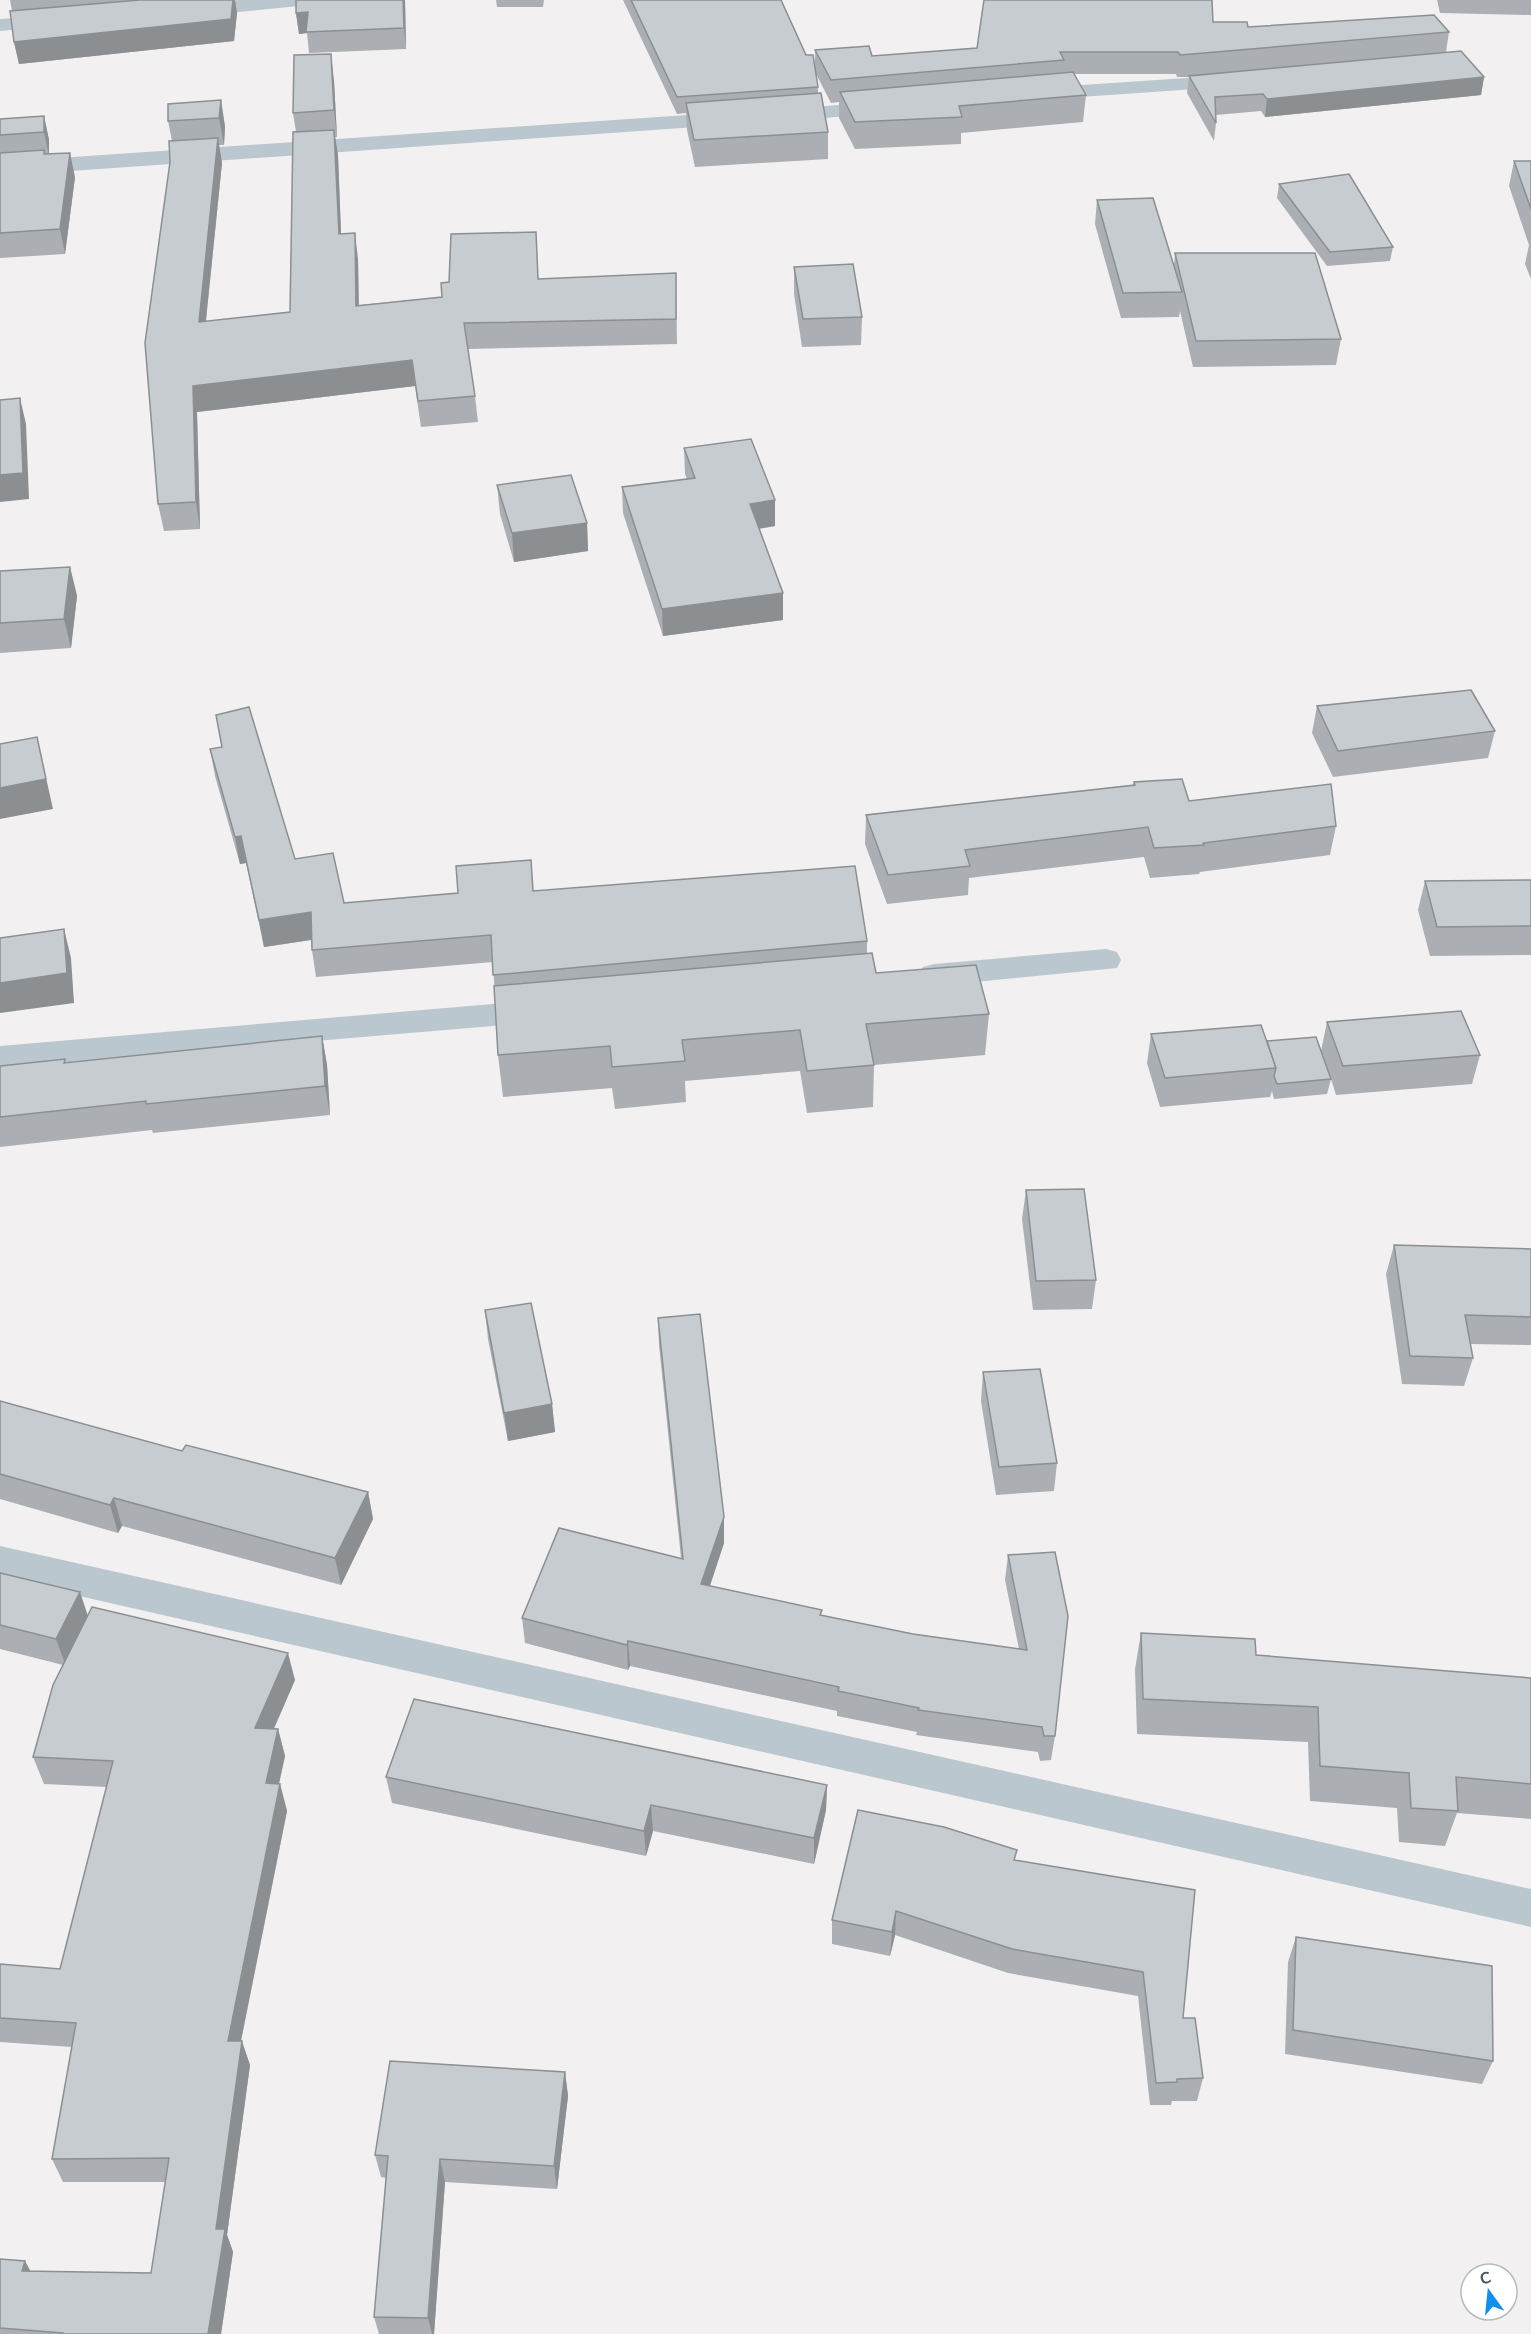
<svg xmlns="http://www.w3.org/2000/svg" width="1531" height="2334" font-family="'Nunito Sans',sans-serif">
	<rect width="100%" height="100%" fill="#f3f0f1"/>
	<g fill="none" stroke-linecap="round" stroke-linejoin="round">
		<g fill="#bbc7ce" fill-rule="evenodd">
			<polygon points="238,0 309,0 306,4 299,6 190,17 183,15 180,11 183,7 190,5"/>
			<polygon points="58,15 65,17 68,21 65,25 0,31 0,19"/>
			<polygon points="1231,75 1239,76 1242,81 1239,86 1037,100 1029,99 1026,94 1029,89 1037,88"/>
			<polygon points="884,101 892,102 895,107 892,112 780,122 772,121 769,116 772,111 780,110"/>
			<polygon points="731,112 739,114 742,119 739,124 0,176 0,162"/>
			<polygon points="1106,949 1117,952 1121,960 1117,968 934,986 923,983 919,975 923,967 934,964"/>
			<polygon points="539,1000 550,1003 555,1011 550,1019 539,1022 0,1068 0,1046"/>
			<polygon points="0,1546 1531,1889 1531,1927 0,1578"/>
		</g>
	</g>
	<g fill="#abafb3">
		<polygon points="10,0 235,0 237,13 234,41 19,64 14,42 12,11"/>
		<polygon points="405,0 406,49 309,53 307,33 299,34 296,13"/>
		<polygon points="496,0 544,0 543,7 497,7"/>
		<polygon points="623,0 781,0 806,55 815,68 815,50 872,56 977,48 1213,22 1248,27 1449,32 1446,52 1484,77 1481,95 1265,117 1261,111 1216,115 1216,123 1214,141 1187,93 1189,77 1177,77 1176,74 1074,74 1086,95 1083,122 961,133 961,144 855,149 839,118 839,102 831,103 816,74 818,87 818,93 828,132 828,159 695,167 687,130 686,113 677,114"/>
		<polygon points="1437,0 1531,0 1531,15 1440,13"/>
		<polygon points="334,81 337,137 335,137 338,155 341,234 358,259 359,305 442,297 539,279 676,273 677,344 468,349 475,396 478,422 421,427 415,386 197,412 200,529 164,531 158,504 170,162 172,141 168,121 221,100 225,127 224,145 219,145 222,163 206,321 290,312 296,132 293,113"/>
		<polygon points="44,116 49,140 49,154 75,177 65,254 0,258 0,119"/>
		<polygon points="1514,161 1531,161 1531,279 1525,264 1529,245 1509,186"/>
		<polygon points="1279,184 1393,247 1390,261 1327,266 1277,198"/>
		<polygon points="1097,200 1174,265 1175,253 1341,339 1336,365 1193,367 1180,311 1179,317 1121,318 1095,224"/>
		<polygon points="794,267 862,317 861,345 802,347 794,294"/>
		<polygon points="684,448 775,526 759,529 783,620 663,636 623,513 622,487 687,479 685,474"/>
		<polygon points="497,485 587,523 588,551 514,562 500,514"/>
		<polygon points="70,567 77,596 71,648 0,653 0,571"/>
		<polygon points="1317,706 1495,731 1488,758 1333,777 1312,733"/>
		<polygon points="216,715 295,859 344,903 533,891 867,941 867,953 876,973 989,1014 985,1055 874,1065 873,1107 807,1113 800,1071 685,1081 686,1102 615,1109 612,1088 503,1097 498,1055 493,962 316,977 312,950 312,940 264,947 246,863 240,864 215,776 210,749 222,747"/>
		<polygon points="1134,782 1189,801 1336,826 1330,855 1200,872 1199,874 1150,878 1144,857 969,878 968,895 887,904 865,844 866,815 1133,785"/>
		<polygon points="1531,880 1531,955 1430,956 1418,910 1425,881"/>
		<polygon points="1327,1022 1480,1055 1472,1084 1336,1095 1331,1079 1327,1094 1274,1099 1272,1091 1270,1097 1160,1107 1147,1063 1151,1034 1267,1041 1321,1051"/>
		<polygon points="322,1036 327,1065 330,1115 153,1133 152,1130 0,1147 0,1066 65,1059 66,1063"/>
		<polygon points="1026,1190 1096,1280 1092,1309 1033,1310 1022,1219"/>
		<polygon points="1394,1245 1531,1249 1531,1345 1470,1344 1473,1358 1464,1386 1402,1384 1386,1274"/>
		<polygon points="485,1310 552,1404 555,1432 508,1441 488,1339"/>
		<polygon points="658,1318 724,1543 710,1586 822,1615 913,1634 1019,1649 1005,1580 1008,1555 1055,1736 1051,1760 1040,1761 1038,1752 916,1735 917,1732 837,1716 837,1711 630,1666 628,1670 525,1643 522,1618 681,1558 659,1345"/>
		<polygon points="983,1372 1057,1463 1054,1491 996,1495 981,1401"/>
		<polygon points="0,1401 182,1451 368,1492 373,1519 341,1585 122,1526 118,1533 0,1499"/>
		<polygon points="0,1573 88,1616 295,1680 274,1729 278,1729 285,1756 279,1784 280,1784 287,1811 241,2041 250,2065 227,2235 233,2252 221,2334 0,2334 0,2259 30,2271 151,2273 165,2182 63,2182 52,2159 72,2047 0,2042 0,1964 60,1969 107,1787 44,1784 33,1757 63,1665 0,1649"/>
		<polygon points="1141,1633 1256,1655 1531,1678 1531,1819 1457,1813 1445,1846 1399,1842 1397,1808 1310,1801 1308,1742 1137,1734 1135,1669"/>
		<polygon points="386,1777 827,1785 826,1810 814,1864 653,1831 646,1856 392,1803"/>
		<polygon points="1016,1860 1195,1890 1183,2018 1203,2078 1197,2101 1172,2101 1171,2105 1150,2105 1138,1996 1008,1973 895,1935 890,1956 832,1944 832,1920"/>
		<polygon points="1296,1937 1493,2061 1482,2084 1285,2054 1288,1962"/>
		<polygon points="565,2072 568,2096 557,2189 445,2182 434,2334 379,2334 374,2317 386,2178 381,2177 375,2155"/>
	</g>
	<g fill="#8b8f92">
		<polygon points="233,0 235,0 237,13 234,41 19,64 14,42"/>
		<polygon points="403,0 405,0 406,49 404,28"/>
		<polygon points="308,12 307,33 299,34 296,13"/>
		<polygon points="331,54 334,81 337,137 334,110"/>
		<polygon points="1484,77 1481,95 1265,117 1267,99"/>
		<polygon points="221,100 225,127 224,145 219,118"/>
		<polygon points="44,116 49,140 49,156 44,132"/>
		<polygon points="334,130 338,155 342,259 339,234"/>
		<polygon points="218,138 222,163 203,348 199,322"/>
		<polygon points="70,153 75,177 65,254 60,229"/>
		<polygon points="355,233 358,259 359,332 356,306"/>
		<polygon points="412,360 415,386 197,412 200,529 196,502 193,386"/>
		<polygon points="20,398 26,424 29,499 0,502 0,475"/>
		<polygon points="775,500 775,526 750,530 750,504"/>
		<polygon points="587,523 588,551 514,562 512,533"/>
		<polygon points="70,567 77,596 71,648 64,619"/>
		<polygon points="783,593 783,620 663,636 662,609"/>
		<polygon points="37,737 53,809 0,819 0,788"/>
		<polygon points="241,836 246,863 240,864 235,837"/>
		<polygon points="311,912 316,939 264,947 259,920"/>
		<polygon points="64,929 71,958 74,1003 0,1013 0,983"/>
		<polygon points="322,1036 327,1065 330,1115 325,1086"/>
		<polygon points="552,1404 555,1432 508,1441 504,1413"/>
		<polygon points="368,1492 373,1519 341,1585 335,1558"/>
		<polygon points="114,1498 122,1526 118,1533 110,1505"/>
		<polygon points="724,1517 724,1543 702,1609 701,1584"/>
		<polygon points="80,1592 89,1619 66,1666 56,1639"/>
		<polygon points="628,1641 630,1666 628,1670 627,1645"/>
		<polygon points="288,1653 295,1680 262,1755 255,1728"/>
		<polygon points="278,1729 285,1756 273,1810 266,1783"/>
		<polygon points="280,1784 287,1811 236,2065 228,2041"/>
		<polygon points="827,1785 826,1810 814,1864 814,1838"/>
		<polygon points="651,1805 653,1831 646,1856 644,1831"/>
		<polygon points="896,1911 895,1935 890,1956 892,1932"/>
		<polygon points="242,2041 250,2065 227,2235 233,2252 221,2334 208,2334 216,2229"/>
		<polygon points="565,2072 568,2096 557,2189 554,2166"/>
		<polygon points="440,2159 445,2182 434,2334 432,2334 428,2318"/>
		<polygon points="25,2261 37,2283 22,2271"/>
	</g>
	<g fill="#c7ccd0" stroke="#8b8f92" stroke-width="1.5">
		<polygon points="140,0 233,0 231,19 14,42 10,11"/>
		<polygon points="296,0 403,0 404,28 306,32 308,12 296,13"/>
		<polygon points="631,0 781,0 806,55 813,55 818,87 677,97"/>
		<polygon points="984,0 1212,0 1213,22 1247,22 1248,27 1434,15 1449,32 1192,54 1180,55 1178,52 1060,52 1064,60 831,80 815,50 869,46 872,56 977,48"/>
		<polygon points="1461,51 1484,77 1267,99 1263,94 1215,97 1216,123 1189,76"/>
		<polygon points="331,54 334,110 293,113 294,55"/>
		<polygon points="1073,72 1086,95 959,106 962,117 855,122 840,92"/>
		<polygon points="821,93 828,132 694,140 686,103"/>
		<polygon points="221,100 219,118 168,121 168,104"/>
		<polygon points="44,116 44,132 0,135 0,119"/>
		<polygon points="334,130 339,234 355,233 356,306 442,297 441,283 449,282 451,234 536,232 538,279 676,273 676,319 464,323 475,396 418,401 412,360 193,386 196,502 158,504 145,343 170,162 169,141 218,138 199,322 290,312 293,132"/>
		<polygon points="44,150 44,154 70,153 60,229 0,233 0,153"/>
		<polygon points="1514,161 1531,161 1531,209"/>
		<polygon points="1349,174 1393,247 1330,252 1279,184"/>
		<polygon points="1153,198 1182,292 1123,293 1097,200"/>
		<polygon points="1175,253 1315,253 1341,339 1196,341"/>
		<polygon points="853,264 862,317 803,319 794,267"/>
		<polygon points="20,398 23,473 0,475 0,400"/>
		<polygon points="751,439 775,500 750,504 783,593 662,609 622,487 695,478 684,448"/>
		<polygon points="571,475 587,523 512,533 497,485"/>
		<polygon points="70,567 64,619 0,623 0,571"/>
		<polygon points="1471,690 1495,731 1338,751 1317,706"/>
		<polygon points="249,707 295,859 333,853 344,903 458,893 456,866 531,860 533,891 855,866 867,941 493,975 491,935 312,950 311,912 259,920 241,836 235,837 210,749 222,747 216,715"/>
		<polygon points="37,737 46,779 0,788 0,744"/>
		<polygon points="1182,779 1189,801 1331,784 1336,826 1203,843 1204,845 1154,848 1148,827 965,850 970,866 888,875 866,815 1135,785 1134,782"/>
		<polygon points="1531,880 1531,926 1437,927 1425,881"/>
		<polygon points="64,929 67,973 0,983 0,938"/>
		<polygon points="872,953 876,973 976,965 989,1014 866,1024 874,1065 807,1071 800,1030 682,1040 685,1061 612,1067 610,1046 498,1055 494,986"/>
		<polygon points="1461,1011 1480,1055 1343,1066 1327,1022"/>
		<polygon points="1261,1025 1276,1068 1165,1078 1151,1034"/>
		<polygon points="322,1036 325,1086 146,1104 146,1101 0,1117 0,1066 65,1059 64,1063"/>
		<polygon points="1316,1037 1331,1079 1277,1084 1274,1076 1276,1068 1267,1041"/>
		<polygon points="1084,1189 1096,1280 1036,1281 1026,1190"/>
		<polygon points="1394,1245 1531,1249 1531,1317 1465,1315 1473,1358 1410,1356"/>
		<polygon points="531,1303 552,1404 504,1413 485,1310"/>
		<polygon points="700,1314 724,1517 701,1584 822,1610 820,1615 913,1634 1027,1650 1008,1555 1055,1552 1068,1616 1055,1736 1044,1736 1042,1727 918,1710 919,1708 838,1691 839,1687 628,1641 627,1645 522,1618 559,1528 683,1559 658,1318"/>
		<polygon points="1040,1369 1057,1463 999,1467 983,1372"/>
		<polygon points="0,1401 182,1451 186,1445 368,1492 335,1558 114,1498 110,1505 0,1474"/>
		<polygon points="0,1573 80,1592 56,1639 0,1625"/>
		<polygon points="92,1607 288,1653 255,1728 278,1729 266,1783 280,1784 228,2041 242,2041 216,2229 225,2229 208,2334 63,2334 63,2333 0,2328 0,2259 25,2261 22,2271 151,2273 169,2158 52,2159 76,2023 0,2018 0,1964 60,1969 113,1761 33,1757 53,1685"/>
		<polygon points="1141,1633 1255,1639 1256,1655 1531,1678 1531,1784 1456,1777 1458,1811 1411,1808 1409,1773 1320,1766 1318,1707 1143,1699"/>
		<polygon points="414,1699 827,1785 814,1838 651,1805 644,1831 386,1777"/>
		<polygon points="858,1810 944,1827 1017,1850 1014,1860 1195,1890 1183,2018 1195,2018 1203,2078 1177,2079 1177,2082 1156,2083 1143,1972 1012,1949 896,1911 892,1932 832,1920"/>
		<polygon points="1296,1937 1492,1966 1493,2061 1293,2030"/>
		<polygon points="390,2061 565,2072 554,2166 440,2159 428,2318 374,2317 388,2156 375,2155"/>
	</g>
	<g transform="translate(1489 2292) rotate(345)"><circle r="28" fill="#ffffff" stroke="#b5bcbf" stroke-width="1.5"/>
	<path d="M0-4.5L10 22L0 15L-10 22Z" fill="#0f8fee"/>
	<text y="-9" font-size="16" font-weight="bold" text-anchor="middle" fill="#47575f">С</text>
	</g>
</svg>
